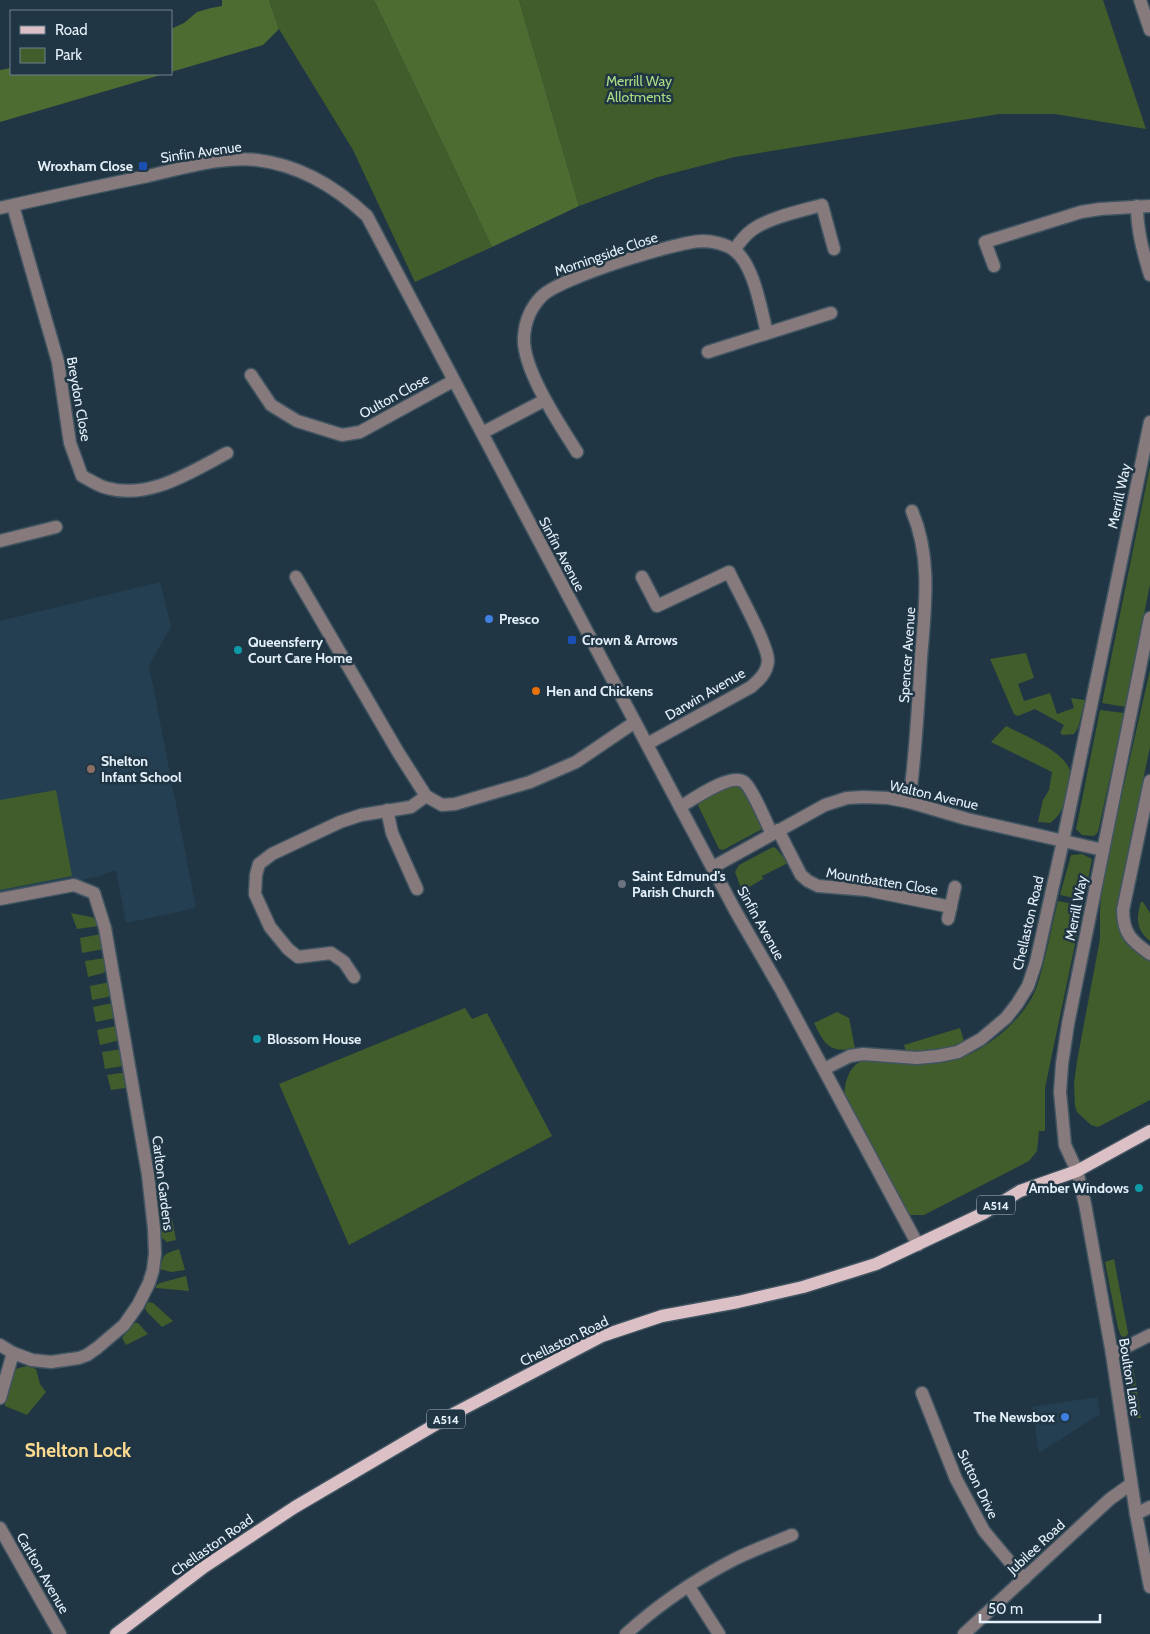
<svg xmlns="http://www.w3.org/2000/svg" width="1150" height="1634" font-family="Cabin,sans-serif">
	<rect width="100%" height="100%" fill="#213644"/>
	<g fill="#243f52">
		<polygon points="160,582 171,627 149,665 196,908 126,923 116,870 96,877 0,895 0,621"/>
		<polygon points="1097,1397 1100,1414 1039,1453 1032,1407"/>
	</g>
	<g fill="#415d2b">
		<polygon points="269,0 374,0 492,247 415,282 353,150 279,29"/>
		<polygon points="519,0 1103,0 1146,129 1055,114 999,114 735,157 658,177 579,206"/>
		<polygon points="1150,466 1150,584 1126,707 1102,703"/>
		<polygon points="1026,653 1034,678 1018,684 1024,701 1050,693 1057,714 1074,708 1071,698 1085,700 1078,728 1074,734 1063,735 1060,733 1064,725 1035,709 1018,716 1014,714 990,659"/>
		<path d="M1150,670V747L1116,909C1116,934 1131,948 1150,961V1100L1098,1127L1091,1125L1077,1112L1075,1106L1074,1084L1077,1061L1100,939V911L1102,882Z"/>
		<polygon points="1100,710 1124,713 1098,832 1094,836 1082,835 1076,829"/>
		<path d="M1006,726C1023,735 1065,751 1070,771C1067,789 1067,812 1050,823L1038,822L1043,800L1049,790L1052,772L991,742Z"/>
		<polygon points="729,786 740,786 744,789 764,828 723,850 719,849 698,805 700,801"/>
		<polygon points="56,790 72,876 0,890 0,800"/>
		<polygon points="773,847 776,848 788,863 762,876 763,879 742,891 735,872 739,865"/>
		<polygon points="1082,854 1092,859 1084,900 1060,895 1071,855"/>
		<path d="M1058,901L1083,906L1045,1088V1131H1039L1037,1151L1029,1161L924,1215H909L845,1098C844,1090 845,1084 848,1076C859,1047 895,1064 916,1064C936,1065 954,1061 972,1053C998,1040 1027,1014 1037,986C1046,959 1051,929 1058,901Z"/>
		<path d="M1141,902H1143L1150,913V941C1136,930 1136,918 1141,902Z"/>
		<polygon points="71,913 96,918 99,926 77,929"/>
		<polygon points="101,934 104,949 82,953 80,938"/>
		<polygon points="105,958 107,970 103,973 88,977 85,961"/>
		<polygon points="110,982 112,992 108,997 92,1000 90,986"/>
		<polygon points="113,1003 115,1018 96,1022 93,1007"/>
		<polygon points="465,1008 472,1019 487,1013 552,1136 349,1245 279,1084"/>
		<path d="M837,1012L849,1018L855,1048C829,1054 824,1043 814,1023Z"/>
		<polygon points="116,1026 120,1040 100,1045 97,1030"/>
		<polygon points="960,1028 965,1045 950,1051 907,1054 904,1045"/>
		<polygon points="122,1049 125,1063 122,1066 105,1069 102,1052"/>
		<polygon points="121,1073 125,1073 127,1085 125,1088 111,1090 107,1075"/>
		<polygon points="172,1218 176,1240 167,1242 162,1238 160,1223 162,1219"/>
		<path d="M179,1249L185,1270L171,1272L160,1269C164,1254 163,1254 179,1249Z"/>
		<polygon points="1114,1259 1128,1333 1126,1338 1121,1336 1118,1328 1105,1262"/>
		<polygon points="186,1276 189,1291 156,1288 156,1286 160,1283"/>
		<polygon points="148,1302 153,1303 173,1321 162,1327 147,1312 145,1308"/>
		<polygon points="134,1323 138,1323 148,1334 126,1345 122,1338"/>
		<polygon points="1132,1359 1141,1418 1133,1418 1131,1415 1124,1369 1125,1362"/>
		<path d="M27,1366L36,1369L40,1384L46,1392L27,1415L5,1406C6,1393 8,1380 15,1369Z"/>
	</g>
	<g fill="#4c6c31">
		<polygon points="222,0 269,0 279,29 263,45 171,72 171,29 184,23 197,12 211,8 222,6"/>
		<polygon points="374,0 519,0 579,206 492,247"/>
		<polygon points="11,68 11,74 164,74 0,122 0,70"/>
	</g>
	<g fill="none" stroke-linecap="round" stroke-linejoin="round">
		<g stroke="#405461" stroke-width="15">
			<g id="minor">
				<polyline points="1140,0 1150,30"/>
				<path d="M13,206L58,362L70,443L82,476C90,480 98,486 107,488C149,500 191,472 227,453"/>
				<path d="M1137,206C1137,230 1143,252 1150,275"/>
				<path d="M0,208C49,197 99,186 148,176C183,168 222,156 257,160C299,165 337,188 367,216L680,807L736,912L780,988L918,1245"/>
				<path d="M734,250C739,243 745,235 752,230C770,217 801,211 822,205L834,249"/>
				<polyline points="994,266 985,242 1081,212 1100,209 1150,206"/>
				<polyline points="708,352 831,313"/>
				<polyline points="251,375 271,405 297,421 342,435 360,432 453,381"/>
				<polyline points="482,433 545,400"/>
				<path d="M577,452C560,425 522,369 524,337C525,321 531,307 542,296C560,278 675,242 702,241C712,241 726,244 734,250C754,264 761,310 767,333"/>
				<polyline points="0,541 56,527"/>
				<polyline points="296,577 398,752 426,796"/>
				<path d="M642,577L657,606L729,572C737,590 768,644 768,661C767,673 759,680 751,687L647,744"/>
				<polyline points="1150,618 1068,1024 1062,1064 1060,1092 1065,1145 1077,1171 1085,1204 1112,1354 1136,1514 1150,1587"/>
				<path d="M1150,781L1123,910C1123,934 1132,941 1150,954"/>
				<path d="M909,802C916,754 918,706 921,658C925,608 932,558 912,511"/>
				<path d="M680,807C692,800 731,772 744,782C752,788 766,822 772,834"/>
				<polyline points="387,810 392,833 417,889"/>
				<polyline points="778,830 801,875 808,881 818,886 867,890 951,907"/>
				<polyline points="713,867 825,805 847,798 863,797 888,798 909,802 967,819 1103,850"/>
				<polyline points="0,899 74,885 94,893 105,928 148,1175 154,1229 155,1254 153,1270 149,1283 138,1305 124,1325 97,1348 87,1355 79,1358 51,1362 32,1360 13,1353"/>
				<polyline points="948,919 955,887"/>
				<polyline points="354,977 344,962 331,953 298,957 288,949 270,927 255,894 256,875 259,864 272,854 340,822 361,815 411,807 426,796 442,805 455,804 530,782 576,762 635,722"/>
				<polyline points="824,1069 850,1056 863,1054 917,1058 938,1056 958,1052 981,1039 1006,1018 1017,1004 1028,986 1036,962 1063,841 1150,422"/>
				<polyline points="0,1345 13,1353 0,1398"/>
				<polyline points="1112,1354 1150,1335"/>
				<polyline points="922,1393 956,1479 984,1531 1024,1579"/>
				<polyline points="1136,1514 1150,1507"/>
				<polyline points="0,1528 60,1634"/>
				<polyline points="689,1587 719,1634"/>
				<path d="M626,1634C658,1605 696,1579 735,1559C753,1550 773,1543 792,1535"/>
				<polyline points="964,1634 1110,1499 1131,1484"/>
			</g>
		</g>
		<g stroke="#405461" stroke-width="15">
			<polyline id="major" points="116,1634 204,1567 295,1507 455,1413 602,1336 662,1316 738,1302 803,1287 876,1264 984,1213 1020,1191 1077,1171 1150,1131"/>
		</g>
		<use href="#minor" stroke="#877a7d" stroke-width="12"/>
		<use href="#major" stroke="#dbc0c6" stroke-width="12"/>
	</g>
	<g fill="#1a4fb4" stroke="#213644" stroke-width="2">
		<rect x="138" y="161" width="10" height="10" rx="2.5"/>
		<rect x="567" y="635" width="10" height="10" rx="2.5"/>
	</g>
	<g fill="#3f7fe0" stroke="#213644" stroke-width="2">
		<circle cx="489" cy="619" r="5"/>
		<circle cx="1065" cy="1417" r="5"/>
	</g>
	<g fill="#0f9aa8" stroke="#213644" stroke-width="2">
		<circle cx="238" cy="650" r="5"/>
		<circle cx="257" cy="1039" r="5"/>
		<circle cx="1139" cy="1188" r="5"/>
	</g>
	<circle fill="#e8710a" stroke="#213644" stroke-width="2" cx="536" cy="691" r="5"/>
	<circle fill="#8d6e63" stroke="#213644" stroke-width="2" cx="91" cy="769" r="5"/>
	<circle fill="#6b7280" stroke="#213644" stroke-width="2" cx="622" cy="884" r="5"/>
	<g text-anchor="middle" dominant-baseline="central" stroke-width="5" stroke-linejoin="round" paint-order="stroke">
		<g fill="#213644" stroke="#aab8c3" stroke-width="1">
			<rect x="977" y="1195.5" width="38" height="19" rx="4"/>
			<rect x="427" y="1409.5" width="38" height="19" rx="4"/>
		</g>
		<g font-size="12" font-weight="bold" fill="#e4f0fa">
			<text x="996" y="1205">A514</text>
			<text x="446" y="1419">A514</text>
		</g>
		<g font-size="14" fill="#aadb85" stroke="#213644">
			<text x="639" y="81">Merrill Way<tspan x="639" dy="16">Allotments</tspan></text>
		</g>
		<g font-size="14" fill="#e4f0fa" stroke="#213644">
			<text transform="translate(201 152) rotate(-8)">Sinfin Avenue</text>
			<text transform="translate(606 254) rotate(-19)">Morningside Close</text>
			<text transform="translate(394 396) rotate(-29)">Oulton Close</text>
			<text transform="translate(79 399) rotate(80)">Breydon Close</text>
			<text transform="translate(1119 496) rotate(-78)">Merrill Way</text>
			<text transform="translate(562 554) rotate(62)">Sinfin Avenue</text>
			<text transform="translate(907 655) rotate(-86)">Spencer Avenue</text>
			<text transform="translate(705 694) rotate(-30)">Darwin Avenue</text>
			<text transform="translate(934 795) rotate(13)">Walton Avenue</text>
			<text transform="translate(882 881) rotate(9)">Mountbatten Close</text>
			<text transform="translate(1076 908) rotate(-79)">Merrill Way</text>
			<text transform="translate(761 923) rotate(61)">Sinfin Avenue</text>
			<text transform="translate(1028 923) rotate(-77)">Chellaston Road</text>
			<text transform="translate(163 1183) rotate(83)">Carlton Gardens</text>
			<text transform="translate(564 1341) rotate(-26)">Chellaston Road</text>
			<text transform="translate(1130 1377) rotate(81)">Boulton Lane</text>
			<text transform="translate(978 1484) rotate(64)">Sutton Drive</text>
			<text transform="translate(212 1545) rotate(-35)">Chellaston Road</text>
			<text transform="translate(1036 1547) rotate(-43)">Jubilee Road</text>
			<text transform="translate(43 1573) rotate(60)">Carlton Avenue</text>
		</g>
		<g font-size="14" font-weight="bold" fill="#e4f0fa" stroke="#213644" text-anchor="start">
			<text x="133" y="166" text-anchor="end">Wroxham Close</text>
			<text x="499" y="619">Presco</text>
			<text x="582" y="640">Crown &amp; Arrows</text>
			<text x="248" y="642">Queensferry<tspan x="248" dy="16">Court Care Home</tspan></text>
			<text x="546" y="691">Hen and Chickens</text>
			<text x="101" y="761">Shelton<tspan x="101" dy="16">Infant School</tspan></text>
			<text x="632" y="876">Saint Edmund's<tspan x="632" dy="16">Parish Church</tspan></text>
			<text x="267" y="1039">Blossom House</text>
			<text x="1129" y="1188" text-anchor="end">Amber Windows</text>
			<text x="1055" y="1417" text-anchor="end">The Newsbox</text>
		</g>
		<g font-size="19" font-weight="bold" fill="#fcda90" stroke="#213644">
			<text x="78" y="1450">Shelton Lock</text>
		</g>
	</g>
	<rect x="10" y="10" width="162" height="65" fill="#213644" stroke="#6f808d"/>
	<rect x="20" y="26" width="25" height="8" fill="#dbc0c6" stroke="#6f808d"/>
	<text x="55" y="35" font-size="15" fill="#e4f0fa">Road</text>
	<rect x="20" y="48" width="25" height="15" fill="#415d2b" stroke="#6f808d"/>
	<text x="55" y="60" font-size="15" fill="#e4f0fa">Park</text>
	<path d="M980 1614v8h120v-8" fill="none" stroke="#e4f0fa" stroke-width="2.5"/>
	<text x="988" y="1614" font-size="15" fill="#e4f0fa" stroke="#213644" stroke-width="4" paint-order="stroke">50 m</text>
</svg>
